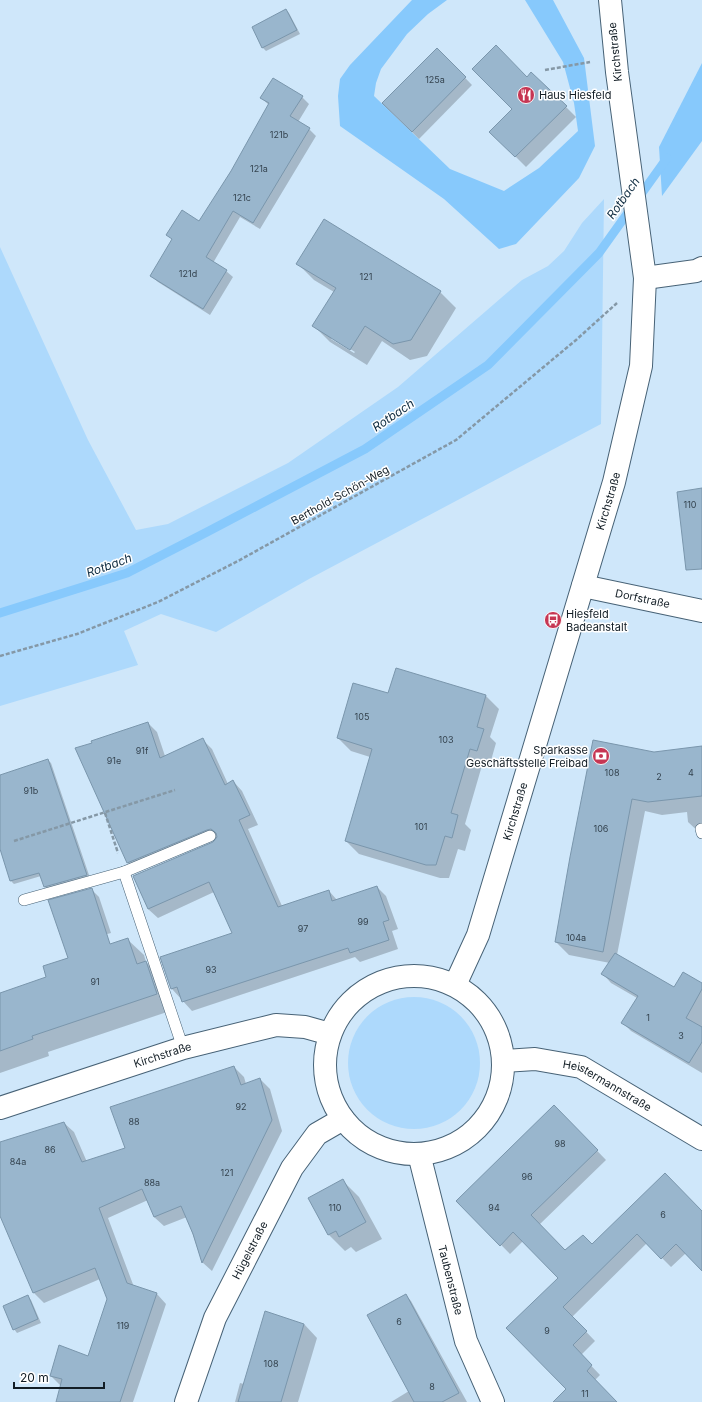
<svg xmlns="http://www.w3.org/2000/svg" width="702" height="1402" font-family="Inter,sans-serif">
	<rect width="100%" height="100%" fill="#cfe7fa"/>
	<g fill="#add9fc">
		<polygon points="604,199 601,424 309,579 216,632 161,614 124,631 138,665 0,706 0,247 88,440 136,530 168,524 288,463 398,387 522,280 548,266 564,251 582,223"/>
		<circle cx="414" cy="1063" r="66"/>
	</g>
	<g fill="#87c9fc">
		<polygon points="412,0 447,0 428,14 407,34 381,69 376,83 374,96 450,169 504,191 539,168 578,131 574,103 563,62 525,0 553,0 584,58 595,146 579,178 516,244 499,249 444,199 340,126 338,96 340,79 350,65"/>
		<polygon points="702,63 702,141 662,196 659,147"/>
	</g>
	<g fill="#0003" fill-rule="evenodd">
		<polygon points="286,10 289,13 300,34 266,51 263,48 254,27"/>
		<polygon points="437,49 472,85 419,139 383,103"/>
		<polygon points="302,97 309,104 298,122 309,129 316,136 260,229 240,217 213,263 226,271 233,277 210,315 158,282 151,276 173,240 168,235 200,223 232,172 269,105 261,98"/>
		<polygon points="566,107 576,117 526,167 501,142 513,109"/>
		<path d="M298,264L440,292L456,308L427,356L410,360L382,341L367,365L330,342L314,326L334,292L314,280ZM331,337L355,352L354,353L331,339Z"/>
		<polygon points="389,695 486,696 499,709 490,737 496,743 490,764 483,762 465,824 471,830 465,851 458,849 449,878 440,878 359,854 346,841 370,757 351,751 338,738"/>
		<polygon points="148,723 157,732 165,756 202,739 212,749 228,784 233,781 242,791 258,825 248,829 282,906 329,891 337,900 377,887 386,896 398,929 392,931 398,949 360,962 355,957 192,1011 172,989 233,934 214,892 158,918 148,909 217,838 137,872 128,863"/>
		<polygon points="702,747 702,835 688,822 687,812 662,815 645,811 617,955 674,988 702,984 702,1073 631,1031 623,1023 637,998 611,983 603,974 610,963 569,955 556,942 654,753"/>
		<polygon points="48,760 51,763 90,878 48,890 45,887 41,876 14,884 11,881 4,857 0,832 0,776"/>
		<polygon points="91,889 99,897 111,933 69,944"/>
		<polygon points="127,939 144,955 146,962 162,978 173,1010 48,1052 49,1056 0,1073 0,994 103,958"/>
		<polygon points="234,1067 244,1077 246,1084 260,1079 270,1089 282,1131 212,1271 202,1262 187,1217 164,1226 154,1217 148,1200 108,1218 134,1287 157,1294 166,1304 133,1402 57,1402 61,1386 51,1376 89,1357 108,1299 100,1279 44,1303 34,1293 1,1216 0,1216 0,1144 64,1123 74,1132 87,1162 126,1149"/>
		<polygon points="554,1106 606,1160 539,1225 565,1251 592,1246 702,1212 702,1269 686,1253 671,1267 647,1243 572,1317 595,1341 581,1355 600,1375 595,1380 616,1402 554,1402 568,1389 560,1278 523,1241 510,1254 458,1201"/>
		<polygon points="343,1181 359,1197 382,1239 356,1252 351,1247 345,1251 329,1235"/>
		<polygon points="406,1295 411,1301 467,1402 391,1402 409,1391"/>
		<polygon points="28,1297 31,1300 41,1323 17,1333 14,1329"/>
		<polygon points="304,1324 317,1338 298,1402 235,1402 240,1383 244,1384"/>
	</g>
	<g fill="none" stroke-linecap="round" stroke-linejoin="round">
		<polyline stroke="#87c9fc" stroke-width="9" points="0,613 127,573 207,532 365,449 488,365 599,253 667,158"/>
	</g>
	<g fill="#99b6cd" stroke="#7a96ac">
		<polygon points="286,9 297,30 262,48 252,27"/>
		<polygon points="496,45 527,77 531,72 567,106 515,157 489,132 512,109 472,69"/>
		<polygon points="437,48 466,77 412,132 382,103"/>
		<polygon points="273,78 303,96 290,116 310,128 253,223 233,211 206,257 227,270 203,309 150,276 172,239 166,235 182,210 199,221 231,171 269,103 260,98"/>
		<polygon points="324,219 441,291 411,340 393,344 365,326 350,350 312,326 336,288 296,264"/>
		<polygon points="702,488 702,569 686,570 677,492"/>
		<polygon points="396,668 486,695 477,727 484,729 477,751 470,749 451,813 458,815 452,838 445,836 436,865 426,865 345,841 372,749 337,738 353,683 388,693"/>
		<polygon points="148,722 160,758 203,738 225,785 233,780 250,815 239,820 278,907 329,890 332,901 377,886 389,920 383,922 389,940 350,953 348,948 182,1002 177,987 171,989 160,957 232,933 209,882 148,909 133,876 213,842 217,837 216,833 211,829 207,830 127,863 75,748 92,743 91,741"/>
		<polygon points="593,740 654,752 702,746 702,796 648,802 632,799 603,952 555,942 570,857"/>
		<polygon points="48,759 87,875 44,887 39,873 10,881 0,849 0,775"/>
		<polygon points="92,888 110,944 128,938 137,964 146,961 157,994 32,1036 33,1039 0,1051 0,993 46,977 43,966 68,958 48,900"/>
		<polygon points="615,953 674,987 683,972 702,983 702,989 686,1018 702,1027 702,1042 689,1063 621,1023 638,996 601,974"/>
		<polygon points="234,1066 241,1085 260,1078 272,1120 202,1263 193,1234 181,1206 154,1217 142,1189 99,1208 127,1283 157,1293 120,1402 56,1402 62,1379 50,1376 59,1345 88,1356 107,1299 95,1268 33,1293 0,1216 0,1142 64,1122 82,1162 125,1148 110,1107"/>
		<polygon points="554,1105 598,1150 531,1215 565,1250 583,1235 592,1244 665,1173 702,1211 702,1271 676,1244 661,1259 637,1234 563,1307 587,1331 573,1345 592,1365 587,1371 617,1402 553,1402 566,1389 506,1328 558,1278 513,1232 500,1246 456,1201"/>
		<polygon points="343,1179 366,1222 339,1237 336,1231 328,1235 308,1198"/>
		<polygon points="406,1294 459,1393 442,1402 414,1402 367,1315"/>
		<polygon points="28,1295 38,1319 13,1330 3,1306"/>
		<polygon points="265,1311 304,1324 281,1402 238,1402"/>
	</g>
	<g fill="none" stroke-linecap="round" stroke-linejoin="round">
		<g stroke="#476276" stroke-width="12">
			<g id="service">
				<polyline points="701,829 702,833"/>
				<polyline points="24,900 124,872"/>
				<polyline points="183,1048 124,872 210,836"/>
			</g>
		</g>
		<g stroke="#476276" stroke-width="24">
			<g id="minor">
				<polyline points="645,278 696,271 702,268"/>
				<path id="s1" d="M583,586L702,611"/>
				<path id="s2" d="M504,1061L535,1059L581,1067L702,1139"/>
				<path id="s3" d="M0,1108L183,1048L276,1025L305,1027L330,1034"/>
				<path id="s4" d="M419,1154L466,1341L493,1402"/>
			</g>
		</g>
		<g stroke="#476276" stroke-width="24">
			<g id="tertiary">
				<circle cx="414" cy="1065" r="89"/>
				<path id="s5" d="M455,985L478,935L614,482L641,366L645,278L617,72L610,0"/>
				<path id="s6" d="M186,1402L215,1318L292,1168L317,1134L343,1119"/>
			</g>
		</g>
		<g stroke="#8598a6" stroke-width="2.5" stroke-dasharray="4 2" stroke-linecap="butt">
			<polyline points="545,70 590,62"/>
			<polyline points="0,656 77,634 158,602 238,561 456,440 576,340 617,303"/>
			<polyline points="105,813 118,853"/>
			<polyline points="14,841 175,790"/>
		</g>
		<use href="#service" stroke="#fff" stroke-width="11"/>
		<use href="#minor" stroke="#fff" stroke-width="22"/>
		<use href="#tertiary" stroke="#fff" stroke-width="22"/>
	</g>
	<defs>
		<g id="restaurant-disc" transform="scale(0.9)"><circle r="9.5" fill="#c63653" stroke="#fff"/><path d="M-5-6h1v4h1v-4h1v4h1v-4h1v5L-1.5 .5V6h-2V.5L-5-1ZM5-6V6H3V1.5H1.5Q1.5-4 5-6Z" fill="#fff"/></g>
		<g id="bus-disc" transform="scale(0.9)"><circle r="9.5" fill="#c63653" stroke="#fff"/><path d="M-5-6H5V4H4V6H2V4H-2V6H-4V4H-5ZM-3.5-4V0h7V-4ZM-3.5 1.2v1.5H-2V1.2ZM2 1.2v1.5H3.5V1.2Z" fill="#fff"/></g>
		<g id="bank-disc" transform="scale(0.9)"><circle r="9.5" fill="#c63653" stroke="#fff"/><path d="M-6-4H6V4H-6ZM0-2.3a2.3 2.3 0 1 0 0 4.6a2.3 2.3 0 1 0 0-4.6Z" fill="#fff"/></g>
	</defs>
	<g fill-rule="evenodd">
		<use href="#restaurant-disc" x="526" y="95"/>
		<use href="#bus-disc" x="553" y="620"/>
		<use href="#bank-disc" x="601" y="756"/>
	</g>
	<g text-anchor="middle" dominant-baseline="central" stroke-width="3" stroke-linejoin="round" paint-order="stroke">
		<g font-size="9" fill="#34434f">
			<text x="435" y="79">125a</text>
			<text x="279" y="134">121b</text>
			<text x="259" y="168">121a</text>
			<text x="242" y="197">121c</text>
			<text x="188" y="273">121d</text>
			<text x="366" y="276">121</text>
			<text x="690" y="504">110</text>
			<text x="362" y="716">105</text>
			<text x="446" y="739">103</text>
			<text x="142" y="750">91f</text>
			<text x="114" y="760">91e</text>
			<text x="612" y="772">108</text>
			<text x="691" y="772">4</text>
			<text x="659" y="776">2</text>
			<text x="31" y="790">91b</text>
			<text x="421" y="826">101</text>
			<text x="601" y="828">106</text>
			<text x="363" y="921">99</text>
			<text x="303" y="928">97</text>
			<text x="576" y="937">104a</text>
			<text x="211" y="969">93</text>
			<text x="95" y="981">91</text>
			<text x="648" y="1017">1</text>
			<text x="681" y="1035">3</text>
			<text x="241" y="1106">92</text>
			<text x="134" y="1121">88</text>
			<text x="560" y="1143">98</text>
			<text x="50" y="1149">86</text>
			<text x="18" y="1161">84a</text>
			<text x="227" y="1172">121</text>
			<text x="527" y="1176">96</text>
			<text x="152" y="1182">88a</text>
			<text x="335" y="1207">110</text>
			<text x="494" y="1207">94</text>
			<text x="663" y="1214">6</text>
			<text x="399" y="1321">6</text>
			<text x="123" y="1325">119</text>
			<text x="547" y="1330">9</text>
			<text x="271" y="1363">108</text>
			<text x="432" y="1386">8</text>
			<text x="585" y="1393">11</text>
		</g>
		<g font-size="11" fill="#121d25" stroke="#fff">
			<text transform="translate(615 52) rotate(-96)">Kirchstraße</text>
			<text transform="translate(340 495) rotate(-29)">Berthold-Schön-Weg</text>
			<text stroke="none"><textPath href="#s5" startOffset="508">Kirchstraße</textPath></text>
			<text stroke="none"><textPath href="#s1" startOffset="61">Dorfstraße</textPath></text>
			<text stroke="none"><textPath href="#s5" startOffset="184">Kirchstraße</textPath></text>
			<text stroke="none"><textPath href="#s3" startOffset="171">Kirchstraße</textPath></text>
			<text stroke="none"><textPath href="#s2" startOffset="109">Heistermannstraße</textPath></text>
			<text stroke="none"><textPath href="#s6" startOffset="165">Hügelstraße</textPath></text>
			<text stroke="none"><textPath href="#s4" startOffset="130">Taubenstraße</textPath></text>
		</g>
		<g font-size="11" fill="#121d25" stroke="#fff" text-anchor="start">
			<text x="539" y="95">Haus Hiesfeld</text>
			<text x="566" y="614">Hiesfeld<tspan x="566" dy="13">Badeanstalt</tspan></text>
			<text x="588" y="750" text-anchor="end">Sparkasse<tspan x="588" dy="13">Geschäftsstelle Freibad</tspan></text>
		</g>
		<g font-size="12" font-style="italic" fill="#0f2c41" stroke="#fff">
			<text transform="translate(623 198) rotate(-55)">Rotbach</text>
			<text transform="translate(393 415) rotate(-34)">Rotbach</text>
			<text transform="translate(109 565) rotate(-20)">Rotbach</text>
		</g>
	</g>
	<path d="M14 1382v6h90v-6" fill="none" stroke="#121d25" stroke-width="2"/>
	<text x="20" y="1382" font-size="12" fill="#121d25" stroke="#ffffff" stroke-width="3" paint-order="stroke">20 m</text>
</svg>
